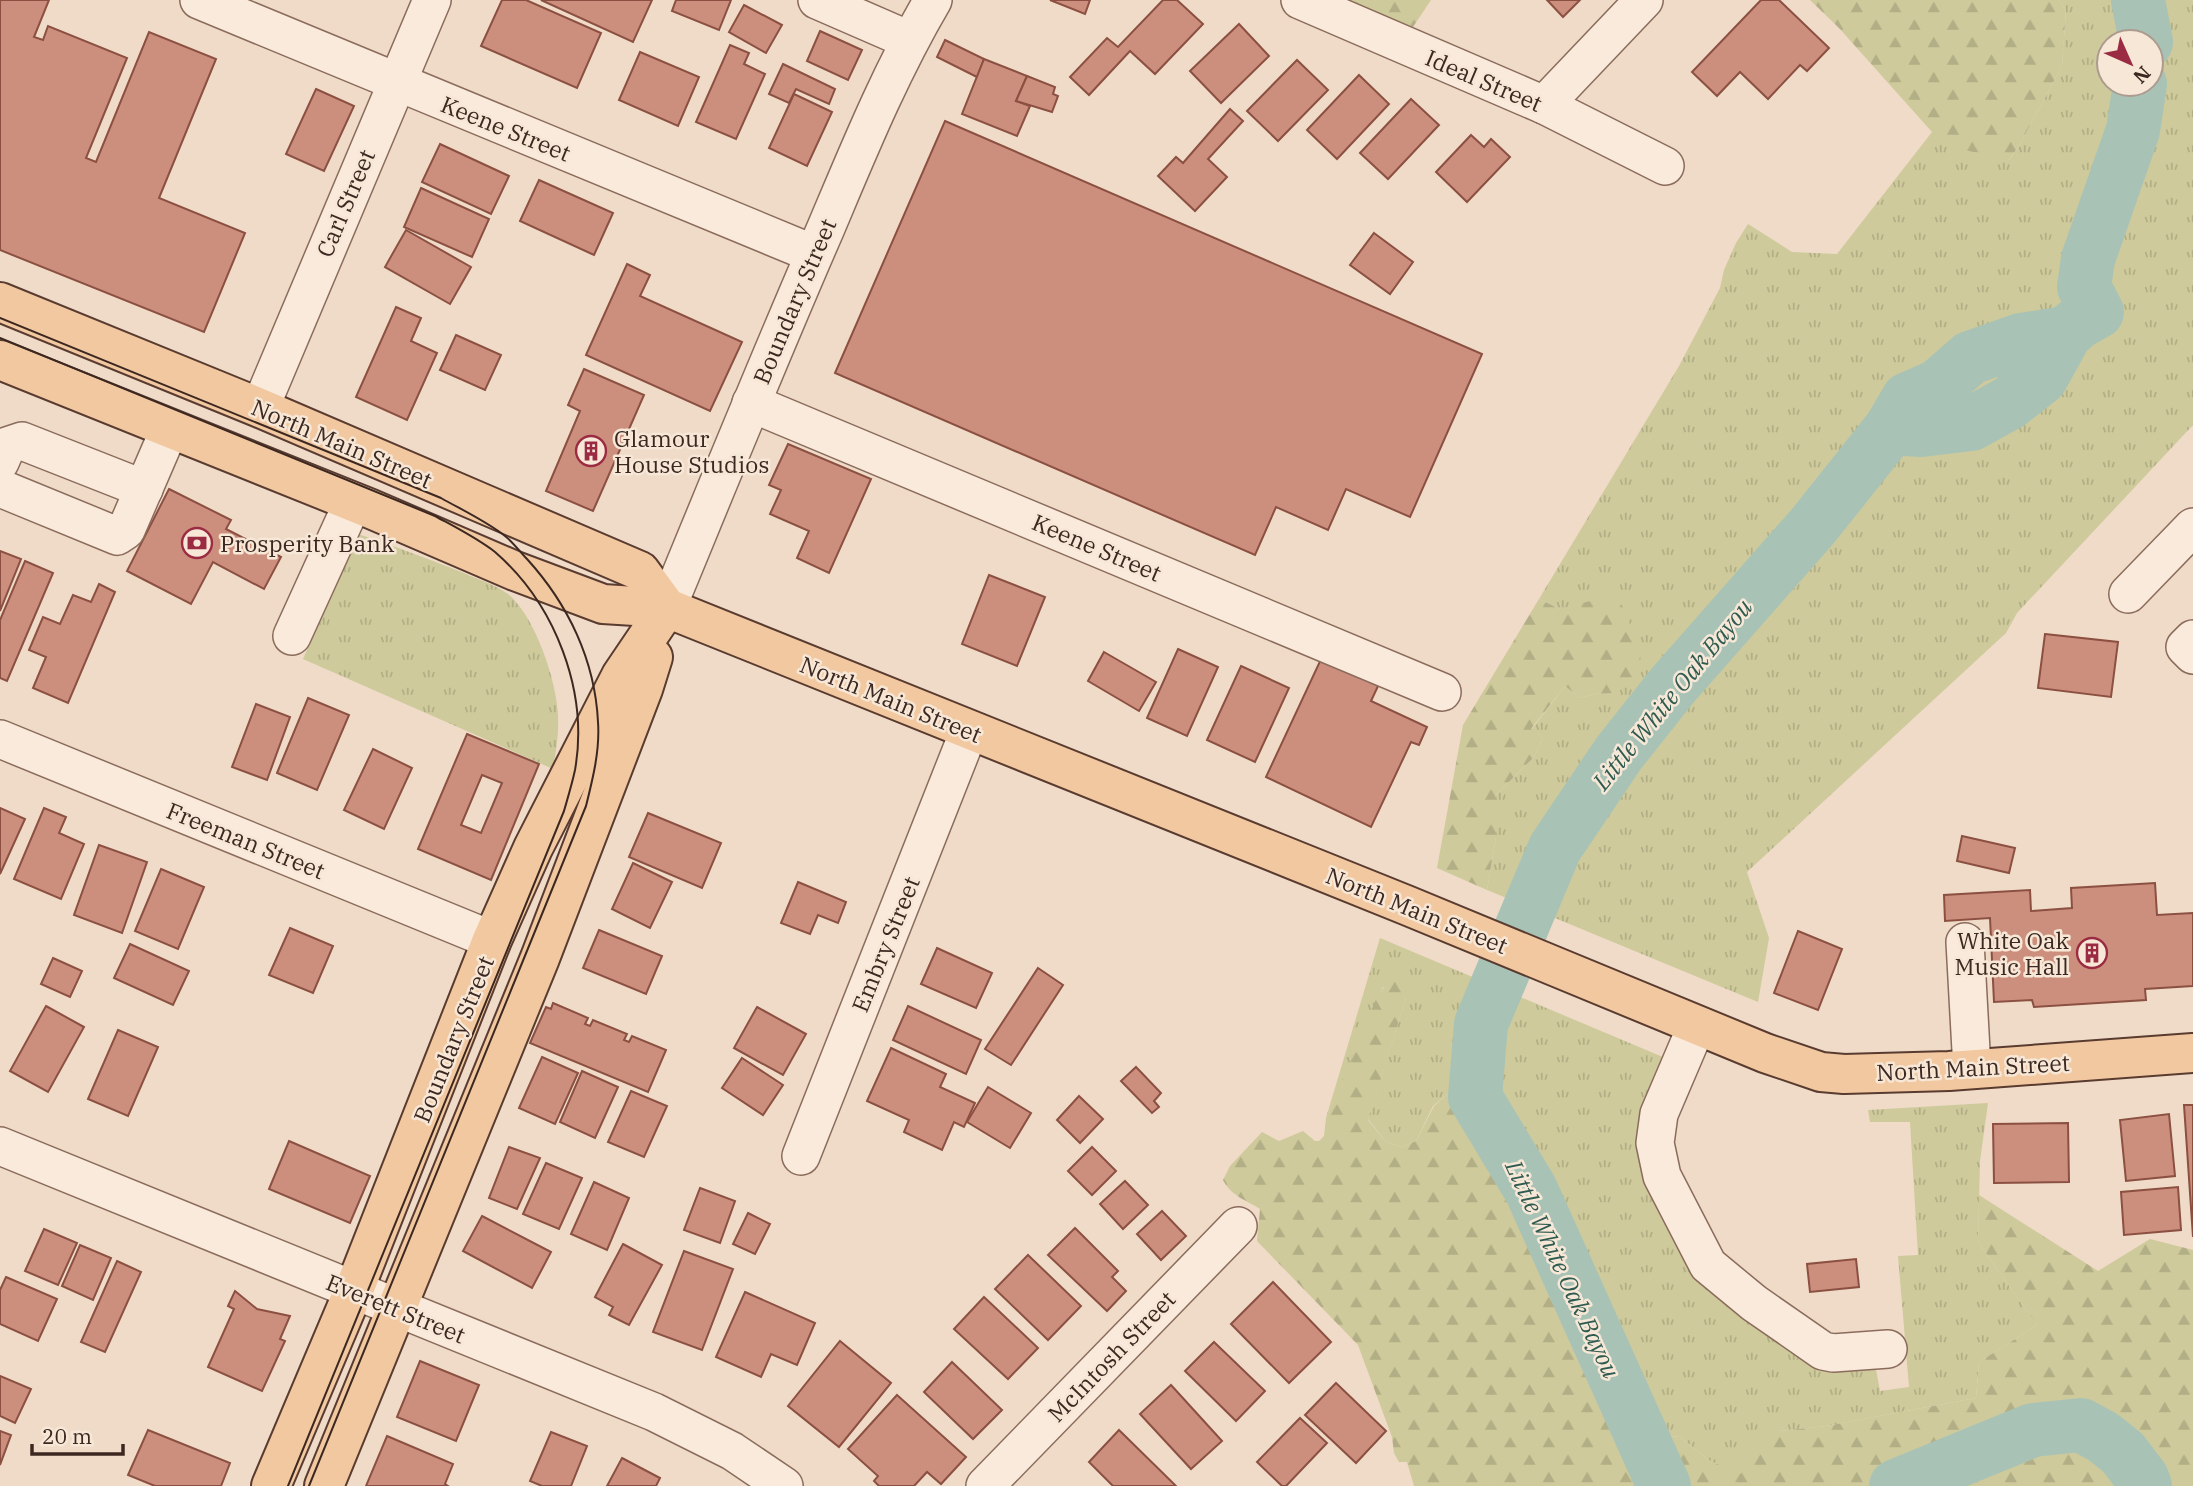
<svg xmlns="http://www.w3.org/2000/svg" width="2193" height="1486" font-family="'IBM Plex Serif',serif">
	<defs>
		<pattern id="grass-tufts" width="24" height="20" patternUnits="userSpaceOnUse" patternTransform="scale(1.75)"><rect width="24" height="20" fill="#ceca9b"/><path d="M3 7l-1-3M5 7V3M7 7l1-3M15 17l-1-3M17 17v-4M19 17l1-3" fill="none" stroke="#b2ae85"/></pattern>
		<pattern id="forest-firs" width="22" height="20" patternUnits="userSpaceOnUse" patternTransform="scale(1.75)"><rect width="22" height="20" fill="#ceca9b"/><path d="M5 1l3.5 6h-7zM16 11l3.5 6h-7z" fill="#b2ae85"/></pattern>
	</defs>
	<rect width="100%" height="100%" fill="#efdbc7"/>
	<g fill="url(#grass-tufts)" fill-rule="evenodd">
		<path d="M2059,0H2193V425L2017,613L2006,633L1747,872L1769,938L1758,1002L1487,890L1496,837V795L1534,757L1543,738L1531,730L1565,686L1580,698L1594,694L1616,693L1560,609L1539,599L1679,366L1720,288L1724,270L1736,243L1748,224L1792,252L1837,254L1932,132H1945L2009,160L2019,146L2062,66L2066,10ZM2109,42H2151V84H2109Z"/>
		<path d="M358,534C392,545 425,558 459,571C474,578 495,584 508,594C535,616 557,682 558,716C559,734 556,751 553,769L303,659Z"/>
		<path d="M1380,938L1670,1060L1647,1127L1694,1256L1875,1364L1880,1391L1909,1387L1898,1256L1918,1255L1910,1122H1870L1868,1110L1988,1103L1980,1161L1978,1242L2037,1325L1979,1362L1976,1398L1826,1426L1779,1431L1741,1475L1710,1461L1680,1437L1636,1434L1618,1397L1594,1366L1592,1343C1579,1331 1574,1321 1570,1303L1582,1292L1566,1256L1575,1240L1547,1213L1541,1199L1544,1193L1538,1186L1523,1184L1501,1162L1488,1135L1473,1114L1449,1093L1433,1106L1416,1141L1402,1147L1386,1142L1368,1119L1406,998L1383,987L1326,1118Z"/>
	</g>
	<g fill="url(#forest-firs)">
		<polygon points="1345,0 1431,0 1413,27"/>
		<polygon points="1810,0 2059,0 2066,10 2062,66 2019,146 2008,161 1954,147 1945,132 1932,132 1839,28"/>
		<polygon points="1617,594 1640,647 1641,676 1616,693 1594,694 1580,698 1565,686 1531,729 1543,738 1534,757 1496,795 1496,837 1487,890 1437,868 1463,725 1539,599 1560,609"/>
		<path d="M1396,978C1405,984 1407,988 1406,998L1368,1120L1386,1142L1402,1147L1416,1141L1434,1106L1449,1093L1472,1092L1473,1114L1488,1135L1501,1162L1523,1184L1538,1186L1544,1193L1541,1199L1547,1213L1575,1240V1251L1566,1256L1568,1262L1583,1276L1582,1292L1570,1303C1574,1321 1579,1331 1592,1343L1594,1366L1618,1397L1636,1434L1680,1437L1710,1461L1741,1474L1751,1443L1779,1431L1826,1426L1976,1398L1979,1362L2037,1325L1978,1242L1979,1195L2098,1271L2150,1239L2193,1250V1486H1414L1407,1462H1399L1394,1453L1392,1437L1358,1345L1257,1241L1260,1209C1246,1200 1231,1196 1223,1180L1230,1166L1262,1132L1279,1141L1303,1131L1315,1141H1319L1324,1136L1326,1118L1377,997L1389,980Z"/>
	</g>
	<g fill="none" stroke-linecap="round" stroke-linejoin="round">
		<g stroke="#a8c3b6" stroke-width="54">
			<polyline points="2138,0 2146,42"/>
			<polyline points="1891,428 1908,399 1938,386 1970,358 2021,340 2066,333"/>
			<polyline points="1664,1486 1531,1190 1475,1097 1481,1024 1555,848 1619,753 1673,685 1813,526 1891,428 1921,430 1971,424 2009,403 2041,378 2066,333 2079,322 2097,312 2084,287 2088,259 2133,130 2140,84"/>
			<polyline points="1896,1486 2033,1430 2081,1425 2103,1437 2123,1453 2142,1478 2145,1486"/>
		</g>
	</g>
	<g fill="#cd8f7d" stroke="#8b5042" stroke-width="2" fill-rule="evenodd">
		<polygon points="0,0 49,0 34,37 43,40 48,26 127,58 86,158 96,162 149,32 216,59 159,198 245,233 204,332 0,250"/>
		<polygon points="502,0 526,0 601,33 577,88 481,46"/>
		<polygon points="541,0 652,0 633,42"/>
		<polygon points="676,0 731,0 719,30 672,11"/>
		<polygon points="1050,0 1090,0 1085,14"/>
		<polygon points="1163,0 1177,0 1203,24 1155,74 1130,51 1089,95 1070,77 1107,38 1118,47"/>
		<polygon points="1547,0 1580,0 1563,17"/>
		<polygon points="1761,0 1779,0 1829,48 1807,71 1800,65 1768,99 1740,72 1717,96 1692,72"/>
		<polygon points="744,5 782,25 766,53 729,32"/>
		<polygon points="1239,24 1269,56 1221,103 1190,71"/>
		<polygon points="820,31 862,50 848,80 807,61"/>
		<polygon points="945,40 984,59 977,77 937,57"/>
		<polygon points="730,45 749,53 744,64 765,74 736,139 696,122"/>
		<polygon points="640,52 699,77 678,126 619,100"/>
		<polygon points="984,59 1027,76 1016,101 1030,106 1017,136 962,114"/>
		<polygon points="1297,60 1328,90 1278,141 1247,111"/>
		<polygon points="783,64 835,89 829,104 796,89 789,103 769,94"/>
		<polygon points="1359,75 1389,104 1337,159 1307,130"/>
		<polygon points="1027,76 1055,87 1053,94 1058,96 1052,112 1016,101"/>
		<polygon points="316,89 354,106 324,171 286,154"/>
		<polygon points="794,94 832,112 807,166 769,148"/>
		<polygon points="1411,99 1439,125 1388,179 1360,153"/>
		<polygon points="1230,109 1243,121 1208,159 1227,177 1195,211 1158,176 1176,157 1183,163"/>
		<polygon points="945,121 1482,354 1410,517 1346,489 1328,530 1276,507 1255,555 835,373"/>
		<polygon points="1471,135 1484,147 1491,139 1510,157 1467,202 1436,172"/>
		<polygon points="440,144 509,176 491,214 422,182"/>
		<polygon points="539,180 613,213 594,255 520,221"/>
		<polygon points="421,188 489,219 472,257 404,227"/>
		<polygon points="406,230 471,267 450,304 385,267"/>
		<polygon points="1374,233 1413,262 1390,294 1350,265"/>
		<polygon points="627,264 650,275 640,296 742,342 710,411 586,355"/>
		<polygon points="396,307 421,318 411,341 437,353 407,420 356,397"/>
		<polygon points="456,335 501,355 485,390 440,370"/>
		<polygon points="584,369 644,395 593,511 546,491 580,411 568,405"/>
		<polygon points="788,444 871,479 829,573 797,558 809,531 770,514 781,490 769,485"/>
		<polygon points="169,489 231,520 226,529 281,557 264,589 213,562 191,604 127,571"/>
		<polygon points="0,551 21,559 0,611"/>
		<polygon points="25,561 53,573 7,681 0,678 0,620"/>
		<polygon points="989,575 1045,597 1017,666 962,644"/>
		<polygon points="99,584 115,592 68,703 33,688 46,657 29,650 43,617 60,624 73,595 91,602"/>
		<polygon points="2045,634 2118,642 2111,697 2038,688"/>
		<polygon points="1178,649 1218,667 1187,736 1147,718"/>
		<polygon points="1104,652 1156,682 1139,711 1088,681"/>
		<polygon points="1322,657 1379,684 1371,701 1427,727 1419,745 1411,742 1371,827 1266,777"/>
		<polygon points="1241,666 1289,688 1255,762 1207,740"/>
		<polygon points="308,698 349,715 317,790 277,773"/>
		<polygon points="256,704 290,717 267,780 232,767"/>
		<path d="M467,734L539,764L491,880L418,849ZM482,775L502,783L481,833L461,825Z"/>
		<polygon points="373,749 412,768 384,829 344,810"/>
		<polygon points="0,808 25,819 0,874"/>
		<polygon points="44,808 66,817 59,833 84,844 61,899 14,879"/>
		<polygon points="648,813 721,843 702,888 629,857"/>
		<polygon points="1962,836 2015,848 2009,873 1957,861"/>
		<polygon points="99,845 147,862 122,933 74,915"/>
		<polygon points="633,863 672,882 650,928 612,909"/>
		<polygon points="161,869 204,887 178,949 135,931"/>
		<polygon points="798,882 846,902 838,923 818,915 810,934 781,923"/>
		<polygon points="2155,883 2157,915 2193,913 2193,986 2145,989 2146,1000 2034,1007 2032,1000 1994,1002 1990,918 1945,921 1944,895 2030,890 2031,911 2072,908 2071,888"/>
		<polygon points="290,928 333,946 313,993 269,975"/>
		<polygon points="599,930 662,956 646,994 583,968"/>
		<polygon points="1798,931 1842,949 1818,1010 1774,993"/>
		<polygon points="130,944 189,971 173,1005 114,978"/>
		<polygon points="937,948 992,973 976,1008 921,984"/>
		<polygon points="53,958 82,971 70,997 41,984"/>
		<polygon points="1038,968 1063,985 1011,1065 985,1049"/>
		<polygon points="553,1003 588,1018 585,1024 590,1026 593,1020 627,1034 624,1040 629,1042 632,1036 666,1050 648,1092 530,1043 546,1007 551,1009"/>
		<polygon points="46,1006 84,1027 48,1092 10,1071"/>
		<polygon points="908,1006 981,1040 966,1074 893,1040"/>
		<polygon points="757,1007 806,1034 783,1075 734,1048"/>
		<polygon points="118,1030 158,1047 128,1116 88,1099"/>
		<polygon points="891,1048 946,1074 940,1087 975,1103 964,1127 954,1122 942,1150 904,1132 909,1120 867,1101"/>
		<polygon points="542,1057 578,1073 555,1124 519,1108"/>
		<polygon points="742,1058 783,1085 763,1115 722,1088"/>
		<polygon points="1136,1067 1161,1093 1154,1101 1159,1107 1152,1113 1121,1081"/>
		<polygon points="582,1071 618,1087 595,1138 560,1122"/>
		<polygon points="988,1087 1031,1113 1010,1148 967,1122"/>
		<polygon points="631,1091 667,1106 644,1157 608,1142"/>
		<polygon points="1079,1096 1103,1119 1080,1143 1057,1120"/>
		<polygon points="2184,1105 2193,1105 2193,1237"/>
		<polygon points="2169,1114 2175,1176 2126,1181 2120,1120"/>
		<polygon points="2068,1123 2069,1182 1994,1183 1993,1124"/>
		<polygon points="289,1141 370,1176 350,1223 269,1189"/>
		<polygon points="509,1147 540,1158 517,1209 489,1198"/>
		<polygon points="1092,1147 1116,1171 1092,1195 1068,1171"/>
		<polygon points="546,1163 582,1178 559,1229 523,1214"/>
		<polygon points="1125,1181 1148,1205 1123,1229 1100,1204"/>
		<polygon points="594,1182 629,1198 607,1250 571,1234"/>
		<polygon points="2178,1187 2181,1230 2124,1235 2121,1192"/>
		<polygon points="700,1188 735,1201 720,1243 684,1230"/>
		<polygon points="1162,1211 1186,1236 1161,1260 1137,1234"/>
		<polygon points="748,1213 770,1224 755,1254 733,1244"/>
		<polygon points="482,1216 551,1252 532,1288 463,1251"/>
		<polygon points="1075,1228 1118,1271 1112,1277 1126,1291 1107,1311 1048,1255"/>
		<polygon points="44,1229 77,1243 58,1285 25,1271"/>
		<polygon points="623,1244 662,1265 629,1325 609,1315 613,1307 595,1297"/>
		<polygon points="80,1245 111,1258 93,1300 62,1286"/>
		<polygon points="684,1251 733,1269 702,1350 653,1332"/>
		<polygon points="1028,1255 1081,1306 1048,1340 995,1289"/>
		<polygon points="1856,1259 1859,1287 1810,1292 1807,1264"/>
		<polygon points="117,1261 141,1272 105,1352 81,1342"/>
		<polygon points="6,1277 57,1299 38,1341 0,1324 0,1290"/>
		<polygon points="1273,1282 1331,1342 1289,1383 1231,1324"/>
		<polygon points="235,1291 257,1309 290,1316 280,1339 285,1341 262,1391 208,1367 234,1309 228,1306"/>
		<polygon points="745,1292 815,1323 797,1365 771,1354 761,1377 716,1357"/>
		<polygon points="984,1297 1038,1348 1008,1379 954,1329"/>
		<polygon points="840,1341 891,1383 839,1447 788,1406"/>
		<polygon points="1214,1342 1265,1391 1236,1421 1185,1371"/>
		<polygon points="420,1361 479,1385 456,1441 397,1417"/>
		<polygon points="952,1362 1002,1410 973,1439 924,1392"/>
		<polygon points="0,1376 31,1389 15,1423 0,1416"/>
		<polygon points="1336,1383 1386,1431 1356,1463 1305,1415"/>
		<polygon points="1171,1385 1222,1441 1191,1469 1140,1414"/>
		<polygon points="897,1395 966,1457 941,1484 927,1472 914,1486 879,1486 874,1481 878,1476 848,1449"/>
		<polygon points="1300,1418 1327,1443 1286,1486 1282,1486 1257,1462"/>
		<polygon points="148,1430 230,1463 221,1486 155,1486 128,1475"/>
		<polygon points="1119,1430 1176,1486 1113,1486 1089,1462"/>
		<polygon points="0,1431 11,1435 0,1465"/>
		<polygon points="551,1432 587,1446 571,1486 542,1486 530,1481"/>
		<polygon points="387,1436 453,1464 445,1484 448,1486 366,1486"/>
		<polygon points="622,1458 660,1478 656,1486 607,1486"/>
	</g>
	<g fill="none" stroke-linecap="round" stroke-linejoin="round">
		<g stroke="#8b6c5c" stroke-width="40">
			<g id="minor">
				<polyline points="199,0 814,254"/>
				<polyline points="817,0 909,40"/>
				<polyline points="1300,0 1544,105 1665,166"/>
				<polyline points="1544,105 1644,0"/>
				<polyline points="751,403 1442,692"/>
				<polyline points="260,408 432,0"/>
				<polyline points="0,462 7,446 22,441 144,489"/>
				<polyline points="0,488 117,536 126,530 170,428"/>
				<polyline points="2128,594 2193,527"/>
				<path d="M667,608C719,482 770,356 825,230C858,152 890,73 933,0"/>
				<polyline points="292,636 353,502"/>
				<polyline points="2193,639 2185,647 2193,655"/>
				<polyline points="0,739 492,940"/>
				<polyline points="1965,942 1972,1069"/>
				<polyline points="1697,1025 1659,1114 1655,1143 1662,1176 1708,1265 1754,1303 1823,1351 1833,1353 1888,1349"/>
				<polyline points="0,1146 654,1412 732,1451 784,1486"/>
				<polyline points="801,1156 969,731"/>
				<polyline points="985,1486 1238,1226"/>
			</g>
		</g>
		<g stroke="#593b30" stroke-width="42">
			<g id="major">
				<polyline points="0,302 260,408 640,571 667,608"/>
				<polyline points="0,360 371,509 515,571 603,604 667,608 1406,905 1765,1053 1821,1072 1844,1074 1949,1071 2193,1053"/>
				<polyline points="271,1486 354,1290 492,940 533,848 621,676 667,608"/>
				<polyline points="324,1486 540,958 643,689 653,657"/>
			</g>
		</g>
		<use href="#minor" stroke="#f9eadb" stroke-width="37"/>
		<use href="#major" stroke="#f2c8a0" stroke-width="38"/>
		<g stroke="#3c2820" stroke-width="2">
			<path d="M0,318L441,498C462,510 486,521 505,536C513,542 520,552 527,559C568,604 595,660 598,722C600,750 593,778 586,806L309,1486"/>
			<path d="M0,338L435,516C455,527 477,538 495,552C555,604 589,691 575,770C572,784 568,797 564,811L288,1486"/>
		</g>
	</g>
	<defs>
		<g id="building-ring" transform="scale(1.575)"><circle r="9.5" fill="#f6e7d7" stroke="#9b2b42" stroke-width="1.5"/><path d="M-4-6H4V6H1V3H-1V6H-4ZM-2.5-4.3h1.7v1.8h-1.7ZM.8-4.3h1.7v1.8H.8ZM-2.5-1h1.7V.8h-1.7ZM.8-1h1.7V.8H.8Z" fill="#9b2b42"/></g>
		<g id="bank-ring" transform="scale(1.575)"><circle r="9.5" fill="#f6e7d7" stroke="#9b2b42" stroke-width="1.5"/><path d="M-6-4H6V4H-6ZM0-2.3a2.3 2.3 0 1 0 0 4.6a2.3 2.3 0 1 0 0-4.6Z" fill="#9b2b42"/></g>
	</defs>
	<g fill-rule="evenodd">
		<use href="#building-ring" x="591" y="451"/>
		<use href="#bank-ring" x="197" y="543"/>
		<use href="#building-ring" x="2092" y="953"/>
	</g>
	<g text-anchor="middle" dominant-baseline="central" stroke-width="5" stroke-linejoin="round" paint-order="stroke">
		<g font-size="23" fill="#3c2820" stroke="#f6e7d7">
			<text transform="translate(1484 80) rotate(23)">Ideal Street</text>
			<text transform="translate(506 128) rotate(22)">Keene Street</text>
			<text transform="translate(345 203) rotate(-67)">Carl Street</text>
			<text transform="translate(794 301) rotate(-67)">Boundary Street</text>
			<text transform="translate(342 443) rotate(23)">North Main Street</text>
			<text transform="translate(1097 547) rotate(23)">Keene Street</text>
			<text transform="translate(891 699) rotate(22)">North Main Street</text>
			<text transform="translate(246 840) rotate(22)">Freeman Street</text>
			<text transform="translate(1417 910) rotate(22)">North Main Street</text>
			<text transform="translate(885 944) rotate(-68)">Embry Street</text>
			<text transform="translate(453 1039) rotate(-68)">Boundary Street</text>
			<text transform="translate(1973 1067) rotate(-3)">North Main Street</text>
			<text transform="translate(396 1308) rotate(22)">Everett Street</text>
			<text transform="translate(1111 1356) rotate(-46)">McIntosh Street</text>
		</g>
		<g font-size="23" fill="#3c2820" stroke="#f6e7d7" text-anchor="start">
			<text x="614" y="438">Glamour<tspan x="614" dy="26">House Studios</tspan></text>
			<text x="220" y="543">Prosperity Bank</text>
			<text x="2069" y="940" text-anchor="end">White Oak<tspan x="2069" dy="26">Music Hall</tspan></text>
		</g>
		<g font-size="24" font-style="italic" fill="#2f5b50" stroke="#f6e7d7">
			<text transform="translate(1672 694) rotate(-51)">Little White Oak Bayou</text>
			<text transform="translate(1563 1269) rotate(65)">Little White Oak Bayou</text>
		</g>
	</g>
	<g transform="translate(2130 63) rotate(135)"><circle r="33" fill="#f6e7d7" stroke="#ac9b8e" stroke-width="2"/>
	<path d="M0-5L12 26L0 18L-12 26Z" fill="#9b2b42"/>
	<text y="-10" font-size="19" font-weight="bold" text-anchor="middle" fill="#3c2820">N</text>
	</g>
	<path d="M32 1444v10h91v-10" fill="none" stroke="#3c2820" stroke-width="3.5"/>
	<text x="42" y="1444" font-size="21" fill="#3c2820" stroke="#f6e7d7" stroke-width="5" paint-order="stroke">20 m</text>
</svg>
